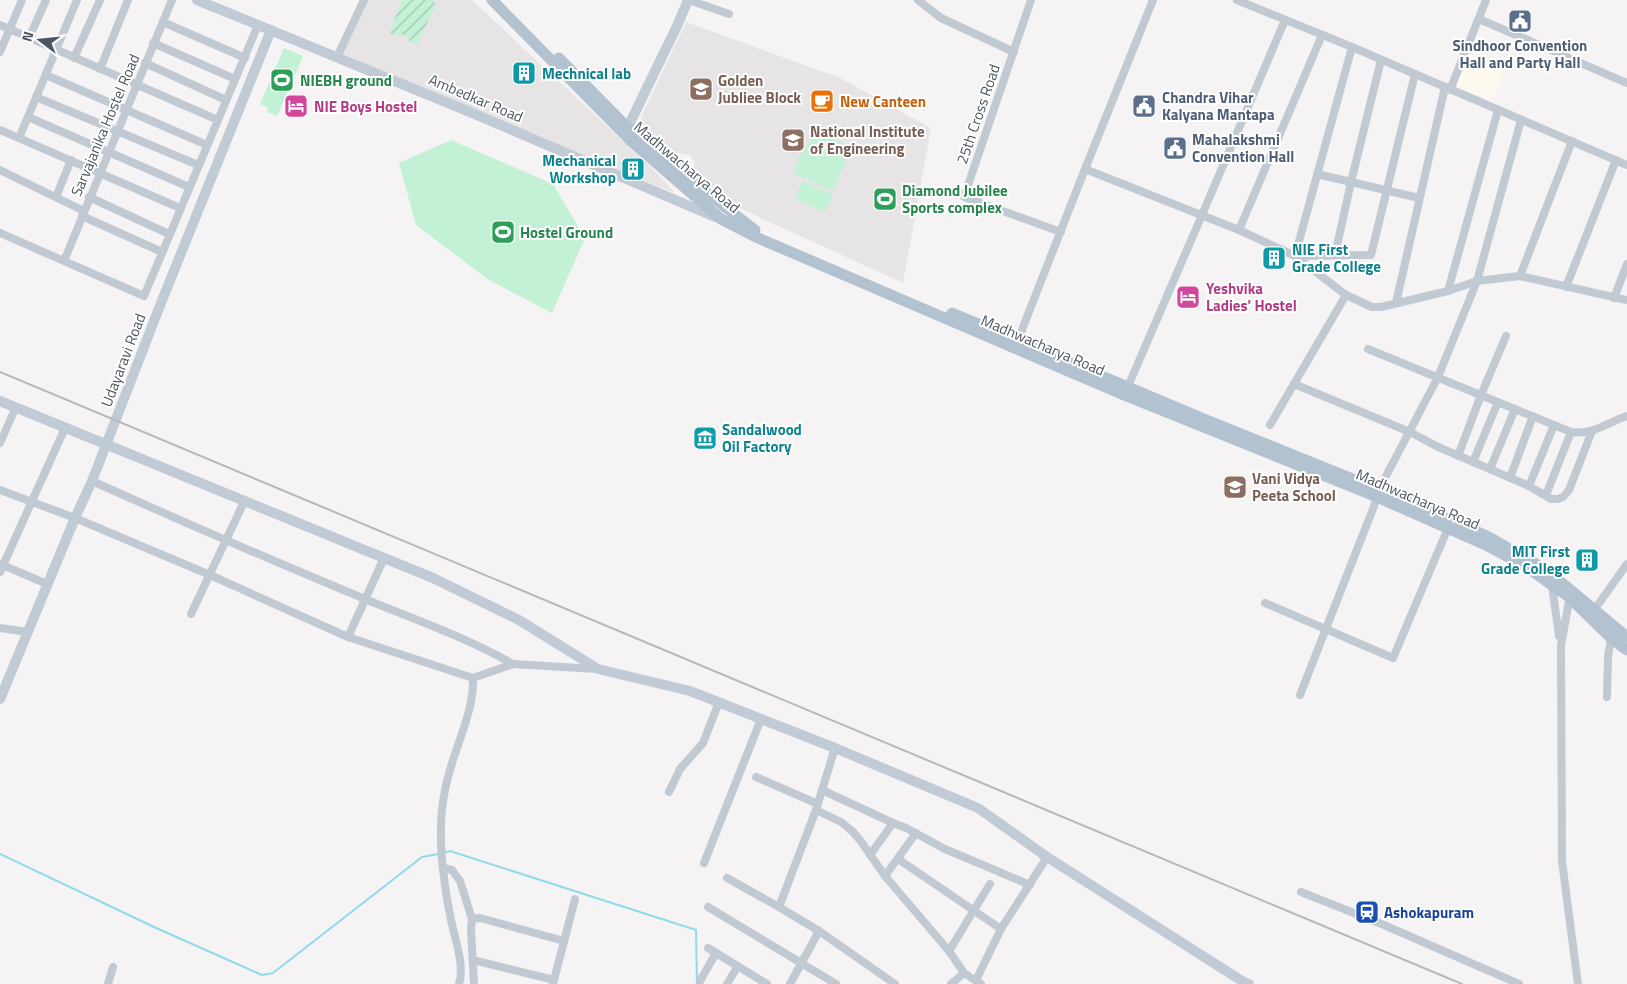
<svg xmlns="http://www.w3.org/2000/svg" width="1627" height="984" font-family="'Titillium Web',sans-serif">
	<defs>
		<pattern id="garden-furrows" width="10" height="10" patternUnits="userSpaceOnUse" patternTransform="scale(1.25)"><rect width="10" height="10" fill="#c3f1d5"/><path d="M-1 1l2-2M0 10L10 0M9 11l2-2" fill="none" stroke="#a0c6b0"/></pattern>
	</defs>
	<rect width="100%" height="100%" fill="#f5f3f3"/>
	<polygon fill="#fdf9ef" points="1469,55 1505,70 1492,101 1456,86"/>
	<g fill="#e6e4e5">
		<polygon points="365,0 472,0 655,171 675,193 471,110 341,53"/>
		<polygon points="686,22 840,78 931,128 903,283 737,207 693,171 695,162 689,154 672,153 638,124"/>
	</g>
	<g fill="#c3f1d5">
		<polygon points="284,48 303,56 277,116 267,112 268,108 260,104"/>
		<polygon points="815,133 852,146 833,191 793,173 800,155"/>
		<polygon points="451,140 553,184 585,238 552,313 489,280 416,225 399,163"/>
		<polygon points="802,181 833,195 825,212 795,199"/>
	</g>
	<path fill="url(#garden-furrows)" d="M402,0H432L436,4L417,45L409,41L407,36C401,33 395,36 389,33Z"/>
	<g fill="none" stroke-linecap="round" stroke-linejoin="round">
		<g stroke="#90daee" stroke-width="2">
			<polyline points="443,853 450,851 696,930 697,984"/>
			<polyline points="0,854 154,927 262,975 273,973 422,857 438,854"/>
		</g>
		<g stroke="#c1cad2" stroke-width="8">
			<polyline points="689,0 729,14"/>
			<polyline points="918,0 941,18 1014,52"/>
			<polyline points="1031,0 964,197 1061,232"/>
			<polyline points="1237,0 1352,47 1627,165"/>
			<polyline points="1479,19 1627,83"/>
			<polyline points="163,22 245,58"/>
			<polyline points="0,25 218,120"/>
			<polyline points="29,38 46,0"/>
			<polyline points="153,43 235,79"/>
			<polyline points="0,52 22,0"/>
			<polyline points="337,57 364,0"/>
			<polyline points="74,58 100,0"/>
			<polyline points="145,63 226,100"/>
			<polyline points="100,69 128,0"/>
			<polyline points="46,75 207,145"/>
			<polyline points="1450,90 1486,0"/>
			<polyline points="36,97 198,165"/>
			<polyline points="28,117 189,187"/>
			<polyline points="0,130 180,208"/>
			<polyline points="19,138 77,0"/>
			<polyline points="1085,169 1239,230 1295,256 1346,295 1372,307 1381,307 1448,291 1477,281 1520,276 1627,300"/>
			<polyline points="0,170 84,211"/>
			<polyline points="1317,174 1419,198"/>
			<polyline points="56,197 71,160"/>
			<polyline points="89,197 169,234"/>
			<polyline points="82,216 162,252"/>
			<polyline points="1239,230 1322,35"/>
			<polyline points="0,233 144,296 258,25"/>
			<polyline points="1335,255 1351,182 1381,60"/>
			<polyline points="1295,256 1371,255 1415,74"/>
			<polyline points="1295,256 1352,47"/>
			<polyline points="64,261 172,0"/>
			<polyline points="1520,276 1572,141"/>
			<polyline points="1566,287 1616,160"/>
			<polyline points="1448,291 1498,110"/>
			<polyline points="1614,298 1627,264"/>
			<polyline points="1396,303 1445,87"/>
			<polyline points="1016,345 1085,169 1153,0"/>
			<path d="M1368,349L1571,432C1594,435 1606,423 1627,416"/>
			<polyline points="1294,384 1410,432 1436,446 1529,486 1551,499 1558,499 1563,497 1569,490 1592,431"/>
			<polyline points="1126,391 1202,215 1285,20"/>
			<polyline points="1270,425 1346,295"/>
			<polyline points="0,443 16,407"/>
			<polyline points="1458,456 1481,395 1506,336"/>
			<polyline points="1473,462 1498,402"/>
			<polyline points="1490,469 1515,409"/>
			<polyline points="1510,478 1533,416"/>
			<path d="M92,481C179,520 266,558 353,594C407,617 462,635 513,664"/>
			<polyline points="1529,486 1554,425"/>
			<polyline points="0,490 75,518 210,575 348,637 473,678 513,664 596,669"/>
			<polyline points="1546,495 1571,432"/>
			<polyline points="0,564 47,584"/>
			<polyline points="0,572 65,428"/>
			<polyline points="1552,586 1559,636"/>
			<polyline points="1570,596 1561,645 1562,861 1578,984"/>
			<polyline points="1265,603 1393,658 1448,528"/>
			<polyline points="1592,613 1627,564"/>
			<polyline points="191,614 244,502"/>
			<polyline points="0,628 28,632"/>
			<polyline points="348,637 384,558"/>
			<polyline points="1300,695 1385,478 1438,377 1477,281 1521,120"/>
			<polyline points="1607,697 1608,656 1611,638"/>
			<polyline points="756,777 818,804"/>
			<polyline points="822,790 893,823 906,828 945,849 1030,885"/>
			<polyline points="669,792 680,769 703,743 719,702"/>
			<polyline points="816,810 841,822 852,831 860,840 885,876 949,951 964,973 981,984"/>
			<polyline points="870,855 893,823"/>
			<polyline points="898,859 1001,929"/>
			<polyline points="704,863 761,719"/>
			<polyline points="443,868 452,870 460,881 472,919"/>
			<polyline points="885,876 916,833"/>
			<polyline points="727,878 779,907 819,931 895,984"/>
			<polyline points="1301,892 1384,925 1519,984"/>
			<polyline points="708,907 836,984"/>
			<polyline points="779,907 816,810 835,748"/>
			<polyline points="708,948 767,984"/>
			<polyline points="949,951 990,884"/>
			<polyline points="473,960 554,980"/>
			<polyline points="976,980 1001,929 1047,857"/>
			<polyline points="700,981 716,953"/>
			<polyline points="108,984 113,967"/>
			<path d="M459,984C465,965 455,940 451,920C445,890 440,857 441,826C441,801 448,774 456,751C464,727 474,703 473,678"/>
			<polyline points="474,984 471,929 472,919 480,918 564,941"/>
			<polyline points="553,984 575,899"/>
			<polyline points="727,984 738,966"/>
			<polyline points="790,984 819,931"/>
			<polyline points="951,984 964,973"/>
		</g>
		<g stroke="#c1cbd6" stroke-width="10">
			<polyline points="197,0 470,112 715,217"/>
			<polyline points="625,133 677,26 688,0"/>
			<polyline points="0,401 433,578 519,620 598,669 690,691 835,748 978,808 1047,857 1242,981 1249,984"/>
			<polyline points="0,699 75,518 92,481 161,303 271,30"/>
		</g>
		<g stroke="#b3c2d1" stroke-width="11">
			<polyline points="492,0 630,140 721,219 758,238 1124,395 1377,497 1488,546 1528,568 1569,597 1611,638 1627,650"/>
			<polyline points="559,58 628,128 703,190 755,230"/>
			<polyline points="952,313 1204,419 1380,490 1487,536 1508,548"/>
			<polyline points="1526,558 1550,573 1627,637"/>
		</g>
		<polyline stroke="#b5b8bd" stroke-width="2" points="0,372 1462,984"/>
	</g>
	<defs>
		<g id="civic-square" transform="scale(1.25)"><rect x="-9" y="-9" width="18" height="18" rx="4" fill="#5c6f8a" stroke="#fff"/><path d="M-.6-6.5H3V-4.5H.6V-3L4-1V1h2V6H-6V1h2V-1L-.6-3ZM-1.2 2.5V6h2.4V2.5Z" fill="#fff"/></g>
		<g id="building-square" transform="scale(1.25)"><rect x="-9" y="-9" width="18" height="18" rx="4" fill="#0f9aa8" stroke="#fff"/><path d="M-4-6H4V6H1V3H-1V6H-4ZM-2.5-4.3h1.7v1.8h-1.7ZM.8-4.3h1.7v1.8H.8ZM-2.5-1h1.7V.8h-1.7ZM.8-1h1.7V.8H.8Z" fill="#fff"/></g>
		<g id="stadium-square" transform="scale(1.25)"><rect x="-9" y="-9" width="18" height="18" rx="4" fill="#2e9e5b" stroke="#fff"/><path d="M0-5a6.5 5 0 1 0 0 10a6.5 5 0 1 0 0-10ZM-3.5-1.8h7v3.6h-7Z" fill="#fff"/></g>
		<g id="university-square" transform="scale(1.25)"><rect x="-9" y="-9" width="18" height="18" rx="4" fill="#8d6e63" stroke="#fff"/><path d="M0-5L7-2L0 1L-7-2ZM-4 1L0 2.5L4 1V4Q0 6-4 4Z" fill="#fff"/></g>
		<g id="cafe-square" transform="scale(1.25)"><rect x="-9" y="-9" width="18" height="18" rx="4" fill="#e8710a" stroke="#fff"/><path d="M-5.5-4.5H6V0H3Q3 3.5 0 3.5H-2.5Q-5.5 3.5-5.5 0ZM3-3.2v2h1.7v-2ZM-6 4.5H4V6H-6Z" fill="#fff"/></g>
		<g id="hotel-square" transform="scale(1.25)"><rect x="-9" y="-9" width="18" height="18" rx="4" fill="#d1479c" stroke="#fff"/><path d="M-6-4.5h1.5V1H6V5H4.5V3h-9V5H-6ZM-4 0a1.8 1.8 0 1 1 3.6 0ZM.5 0V-2.5h3Q6-2.5 6 0Z" fill="#fff"/></g>
		<g id="museum-square" transform="scale(1.25)"><rect x="-9" y="-9" width="18" height="18" rx="4" fill="#0f9aa8" stroke="#fff"/><path d="M0-6L6-3V-2H-6V-3ZM-5-1h2V3h-2ZM-1-1h2V3h-2ZM3-1h2V3H3ZM-6 4H6V6H-6Z" fill="#fff"/></g>
		<g id="school-square" transform="scale(1.25)"><rect x="-9" y="-9" width="18" height="18" rx="4" fill="#8d6e63" stroke="#fff"/><path d="M0-5L7-2L0 1L-7-2ZM-4 1L0 2.5L4 1V4Q0 6-4 4Z" fill="#fff"/></g>
		<g id="station-square" transform="scale(1.25)"><rect x="-9" y="-9" width="18" height="18" rx="4" fill="#1a4fb4" stroke="#fff"/><path d="M-3-6H3Q5-6 5-4V2Q5 4 3 4L4.5 6H3L1.5 4h-3L-3 6H-4.5L-3 4Q-5 4-5 2V-4Q-5-6-3-6ZM-3.5-4v3h7v-3ZM-3.5 1v1.5H-2V1ZM2 1v1.5H3.5V1Z" fill="#fff"/></g>
	</defs>
	<g fill-rule="evenodd">
		<use href="#civic-square" x="1520" y="21"/>
		<use href="#building-square" x="524" y="73"/>
		<use href="#stadium-square" x="282" y="80"/>
		<use href="#university-square" x="701" y="89"/>
		<use href="#cafe-square" x="822" y="101"/>
		<use href="#hotel-square" x="296" y="106"/>
		<use href="#civic-square" x="1144" y="106"/>
		<use href="#university-square" x="793" y="140"/>
		<use href="#civic-square" x="1175" y="148"/>
		<use href="#building-square" x="633" y="169"/>
		<use href="#stadium-square" x="885" y="199"/>
		<use href="#stadium-square" x="503" y="232"/>
		<use href="#building-square" x="1274" y="258"/>
		<use href="#hotel-square" x="1188" y="297"/>
		<use href="#museum-square" x="705" y="438"/>
		<use href="#school-square" x="1235" y="487"/>
		<use href="#building-square" x="1587" y="560"/>
		<use href="#station-square" x="1367" y="912"/>
	</g>
	<g text-anchor="middle" dominant-baseline="central" stroke-width="4" stroke-linejoin="round" paint-order="stroke">
		<g font-size="15" font-weight="bold" fill="#4e5e75" stroke="#fff" text-anchor="start">
			<text x="1520" y="45" text-anchor="middle">Sindhoor Convention<tspan x="1520" dy="17">Hall and Party Hall</tspan></text>
			<text x="1162" y="97">Chandra Vihar<tspan x="1162" dy="17">Kalyana Mantapa</tspan></text>
			<text x="1192" y="139">Mahalakshmi<tspan x="1192" dy="17">Convention Hall</tspan></text>
		</g>
		<g font-size="15" font-weight="bold" fill="#0d838f" stroke="#fff" text-anchor="start">
			<text x="542" y="73">Mechnical lab</text>
			<text x="616" y="160" text-anchor="end">Mechanical<tspan x="616" dy="17">Workshop</tspan></text>
			<text x="1292" y="249">NIE First<tspan x="1292" dy="17">Grade College</tspan></text>
			<text x="722" y="429">Sandalwood<tspan x="722" dy="17">Oil Factory</tspan></text>
			<text x="1570" y="551" text-anchor="end">MIT First<tspan x="1570" dy="17">Grade College</tspan></text>
		</g>
		<g font-size="15" font-weight="bold" fill="#27864d" stroke="#fff" text-anchor="start">
			<text x="300" y="80">NIEBH ground</text>
			<text x="902" y="190">Diamond Jubilee<tspan x="902" dy="17">Sports complex</tspan></text>
			<text x="520" y="232">Hostel Ground</text>
		</g>
		<g font-size="15" font-weight="bold" fill="#785e54" stroke="#fff" text-anchor="start">
			<text x="718" y="80">Golden<tspan x="718" dy="17">Jubliee Block</tspan></text>
			<text x="810" y="131">National Institute<tspan x="810" dy="17">of Engineering</tspan></text>
			<text x="1252" y="478">Vani Vidya<tspan x="1252" dy="17">Peeta School</tspan></text>
		</g>
		<g font-size="15" fill="#4a5661" stroke="#fff">
			<text transform="translate(476 98) rotate(23)">Ambedkar Road</text>
			<text transform="translate(978 114) rotate(-71)">25th Cross Road</text>
			<text transform="translate(105 125) rotate(-67)">Sarvajanika Hostel Road</text>
			<text transform="translate(687 167) rotate(40)">Madhwacharya Road</text>
			<text transform="translate(1043 345) rotate(23)">Madhwacharya Road</text>
			<text transform="translate(123 360) rotate(-69)">Udayaravi Road</text>
			<text transform="translate(1418 499) rotate(23)">Madhwacharya Road</text>
		</g>
		<g font-size="15" font-weight="bold" fill="#c56008" stroke="#fff" text-anchor="start">
			<text x="840" y="101">New Canteen</text>
		</g>
		<g font-size="15" font-weight="bold" fill="#b23c85" stroke="#fff" text-anchor="start">
			<text x="314" y="106">NIE Boys Hostel</text>
			<text x="1206" y="288">Yeshvika<tspan x="1206" dy="17">Ladies' Hostel</tspan></text>
		</g>
		<g font-size="15" font-weight="bold" fill="#164399" stroke="#fff" text-anchor="start">
			<text x="1384" y="912">Ashokapuram</text>
		</g>
	</g>
	<g transform="translate(40 40) rotate(286)" stroke="#ffffff" stroke-width="4" paint-order="stroke">
	<path d="M0-4L9 19L0 12L-9 19Z" fill="#4a5661"/>
	<text y="-8" font-size="14" font-weight="bold" text-anchor="middle" fill="#4a5661">N</text>
	</g>
</svg>
